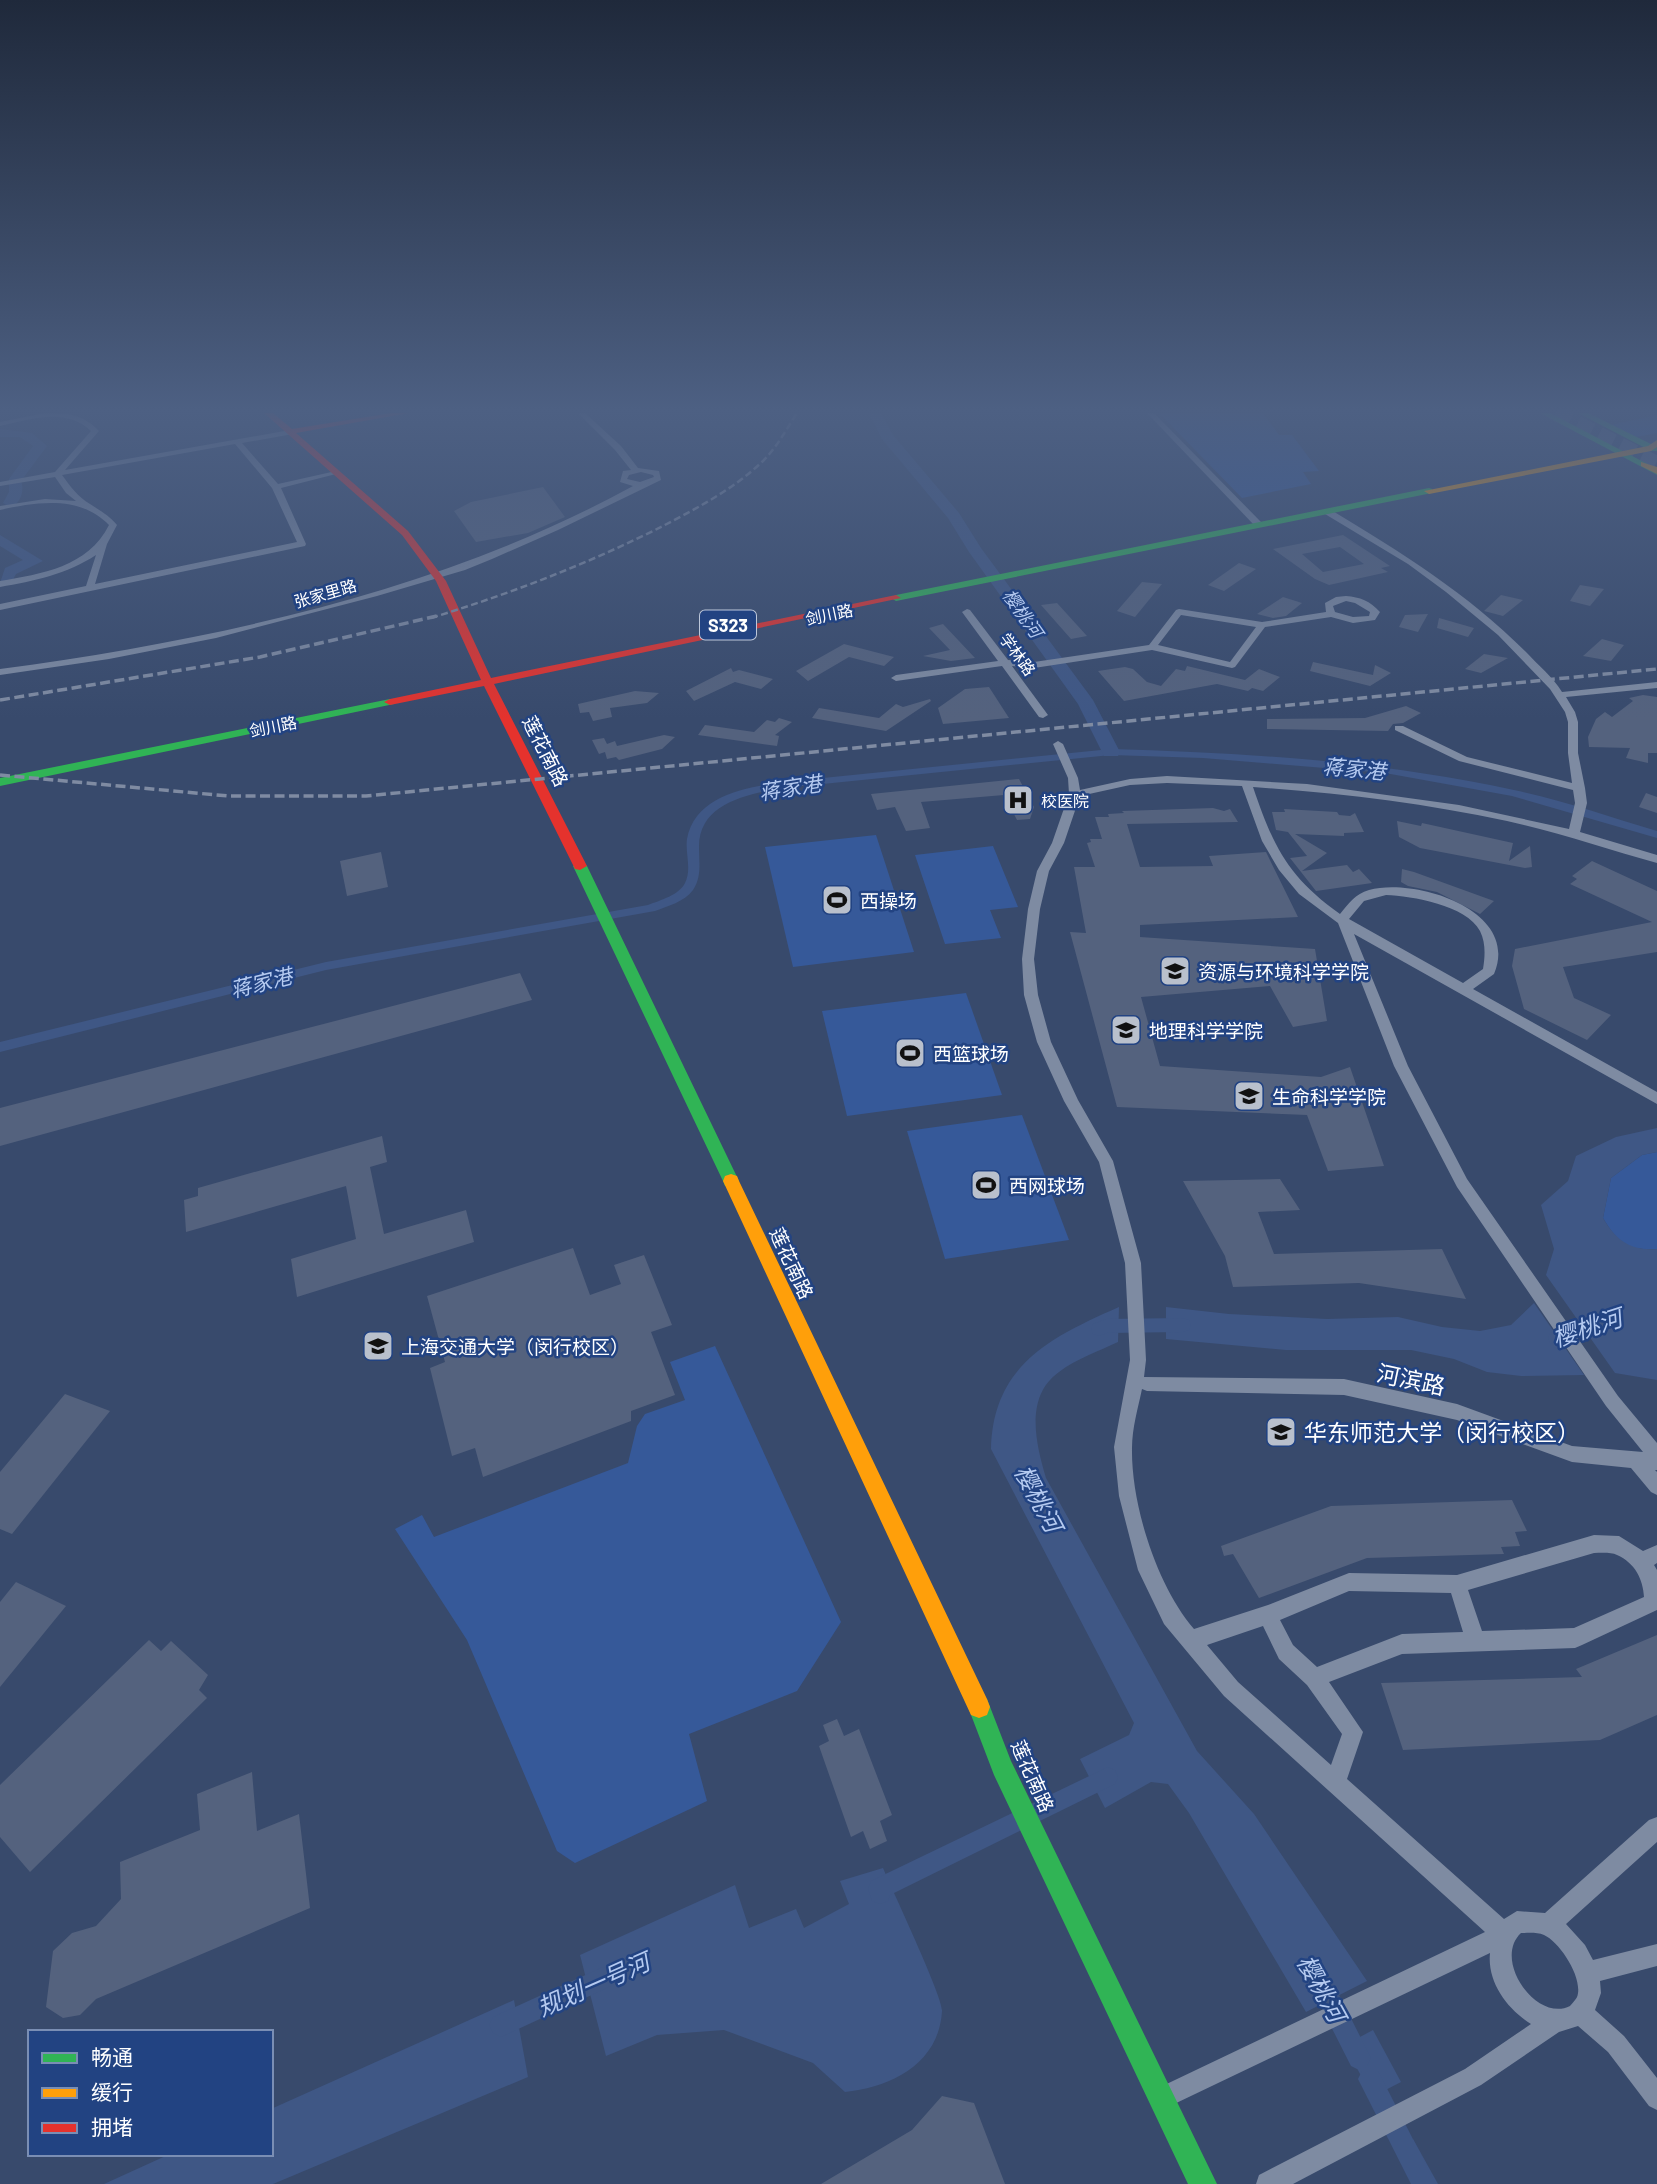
<svg xmlns="http://www.w3.org/2000/svg" width="1657" height="2184" font-family="Barlow,'Noto Sans SC',sans-serif">
	<rect width="100%" height="100%" fill="#384a6c"/>
	<g fill="#365999">
		<polygon points="1159,413 1263,413 1279,435 1292,435 1319,471 1303,472 1311,484 1242,498"/>
		<polygon points="1657,415 1657,433 1636,437 1611,425"/>
		<polygon points="876,835 914,952 793,967 765,847"/>
		<polygon points="993,846 1018,907 990,910 1001,938 945,944 915,855"/>
		<polygon points="966,993 1002,1095 847,1116 822,1011"/>
		<polygon points="1022,1115 1069,1240 945,1259 907,1131"/>
		<path d="M1657,1152V1249C1628,1251 1617,1242 1603,1218L1611,1178L1642,1155Z"/>
		<polygon points="715,1346 841,1622 797,1691 689,1734 707,1801 575,1863 557,1851 467,1640 395,1529 422,1515 434,1537 628,1463 637,1426 645,1414 685,1400 670,1362"/>
	</g>
	<g fill="#3f5785">
		<path d="M1657,1128V1152L1642,1155L1611,1178L1603,1218C1616,1240 1630,1251 1657,1249V1380L1615,1373L1546,1275L1554,1249L1541,1205L1568,1181L1576,1156L1616,1137Z"/>
		<polygon points="1534,1303 1584,1375 1521,1376 1487,1372 1454,1359 1411,1350 1286,1350 1166,1339 1166,1307 1229,1314 1327,1319 1398,1317 1442,1327 1480,1331 1511,1325"/>
		<path d="M1119,1307L1118,1342C1099,1351 1076,1359 1059,1372C1024,1397 1036,1444 1046,1478L1197,1751L1254,1814L1367,1981L1306,2012L1189,1813L1168,1784L1151,1782L1105,1808L1080,1759L1129,1735L1134,1723L991,1449C993,1365 1051,1337 1119,1307Z"/>
		<path d="M883,1868C892,1890 943,1997 942,2011C939,2064 891,2087 845,2092L813,2063L724,2030L657,2035L606,2056L580,1955L735,1885L749,1928L796,1909L804,1928L849,1904L840,1881Z"/>
		<polygon points="514,2000 528,2077 273,2184 104,2184 170,2154 271,2154 271,2109"/>
		<polygon points="1373,2030 1401,2082 1372,2097 1345,2045"/>
		<polygon points="1413,2139 1438,2184 1416,2184 1397,2147"/>
	</g>
	<g fill="none" stroke-linecap="round" stroke-linejoin="round">
		<g fill="#3f5785" fill-rule="evenodd">
			<path d="M1111,749C1246,753 1381,761 1514,790C1562,800 1610,817 1657,831V838L1512,796L1385,773L1203,758L1111,755L783,788C748,794 698,803 699,848C699,862 702,877 693,890C684,902 668,906 655,911L326,970L0,1052V1042L326,962L648,905C661,900 679,895 685,883C692,869 685,853 687,839C695,795 747,787 783,782Z"/>
			<polygon points="1603,1316 1609,1318 1611,1323 1609,1328 1556,1345 1550,1343 1548,1338 1550,1333"/>
			<polygon points="1183,1318 1189,1320 1191,1325 1189,1330 1183,1332 1107,1333 1099,1336 1093,1334 1091,1329 1093,1324 1106,1319"/>
			<polygon points="1108,1767 1115,1770 1118,1777 1115,1784 890,1895 888,1901 880,1904 872,1901 868,1889 871,1881"/>
			<polygon points="603,1967 611,1970 614,1978 611,1986 501,2037 493,2033 489,2025 493,2017"/>
			<polygon points="1321,1972 1329,1975 1367,2050 1371,2058 1367,2066 1359,2070 1351,2066 1313,1991 1310,1983 1313,1975"/>
			<polygon points="1370,2067 1378,2071 1436,2184 1411,2184 1358,2079 1362,2071"/>
		</g>
		<g fill="#3f5785" fill-rule="evenodd">
			<polygon points="869,413 881,413 893,435 959,513 981,548 1093,700 1120,752 1118,756 1104,756 1078,704 969,552 948,518 882,439"/>
			<path d="M0,429L32,433L47,446L21,481C25,491 20,505 10,507L3,503L9,492V479L33,446L20,437H0Z"/>
			<polygon points="0,535 43,561 16,574 11,583 0,583 5,568 23,560 0,546"/>
		</g>
	</g>
	<g fill="#54627e" fill-rule="evenodd">
		<polygon points="543,487 565,517 528,533 476,542 454,511 471,502"/>
		<path d="M1343,535L1390,566L1381,568L1388,572L1329,585L1315,579L1273,549ZM1340,547L1364,564L1323,572L1302,554Z"/>
		<polygon points="1239,563 1256,569 1224,591 1208,585"/>
		<polygon points="1142,582 1162,584 1135,617 1117,611"/>
		<polygon points="1580,585 1604,589 1590,606 1570,601"/>
		<polygon points="1501,595 1523,600 1503,616 1484,611"/>
		<polygon points="1283,597 1302,603 1286,616 1273,618 1257,614"/>
		<polygon points="1057,603 1087,636 1071,639 1041,605"/>
		<polygon points="1428,614 1418,632 1399,627 1405,615"/>
		<polygon points="1439,618 1474,628 1468,637 1437,628"/>
		<polygon points="943,624 975,658 951,661 923,656 950,650 929,628"/>
		<polygon points="1602,639 1624,645 1611,661 1583,656"/>
		<polygon points="844,644 894,657 884,666 849,657 808,681 796,671"/>
		<polygon points="1484,654 1508,658 1481,673 1465,669"/>
		<polygon points="1313,662 1373,675 1375,665 1391,673 1370,686 1310,671"/>
		<polygon points="1187,666 1245,680 1259,669 1280,677 1263,691 1252,688 1248,691 1217,684 1124,701 1098,671 1125,667 1133,669 1147,682 1161,686 1176,669 1185,671"/>
		<polygon points="731,668 733,672 739,670 773,679 761,689 735,682 694,701 686,691"/>
		<polygon points="989,687 1009,718 943,724 938,708 965,689"/>
		<polygon points="635,691 659,693 647,703 610,708 612,717 593,721 589,712 580,713 578,704"/>
		<polygon points="1643,695 1657,697 1657,753 1648,753 1648,763 1626,758 1630,748 1589,747 1588,737 1596,719 1605,712 1612,717 1633,701 1629,698"/>
		<polygon points="930,699 931,701 886,731 812,718 819,708 879,718 896,704 903,707"/>
		<polygon points="1406,706 1421,713 1403,723 1393,724 1388,731 1267,729 1267,719 1365,718"/>
		<polygon points="779,718 792,722 775,735 779,736 777,746 698,735 705,725 754,732 767,720 775,722"/>
		<polygon points="664,735 675,737 662,749 619,760 616,757 607,759 605,752 599,754 592,740 604,738 607,744 615,741 617,746"/>
		<polygon points="1019,779 1034,807 1030,819 1017,820 1004,795 921,802 930,828 906,831 895,807 877,810 871,794"/>
		<polygon points="1646,793 1657,797 1657,813 1639,807"/>
		<polygon points="1213,808 1224,811 1230,809 1238,822 1127,824 1140,867 1213,866 1209,856 1266,852 1298,917 1140,925 1140,937 1315,949 1327,1021 1293,1027 1270,986 1141,997 1160,1066 1321,1077 1350,1067 1384,1166 1328,1171 1307,1115 1117,1107 1070,932 1086,933 1074,867 1095,867 1087,843 1091,842 1090,839 1102,839 1095,817 1109,817 1108,814 1124,813 1122,811"/>
		<polygon points="1284,809 1337,812 1339,815 1350,816 1355,813 1364,832 1344,833 1344,836 1295,834 1327,853 1302,871 1347,865 1353,872 1359,869 1372,883 1316,891 1290,858 1307,856 1288,832 1276,830 1272,812 1285,812"/>
		<polygon points="1397,821 1421,826 1422,823 1513,843 1509,861 1530,846 1532,867 1525,868 1420,848 1399,837"/>
		<polygon points="381,852 388,887 347,896 340,861"/>
		<polygon points="1592,861 1657,891 1657,952 1563,967 1574,998 1611,1015 1587,1040 1524,1009 1512,966 1515,949 1652,922 1570,884 1577,879 1572,876"/>
		<polygon points="1402,869 1414,872 1494,901 1480,914 1437,892 1408,886 1401,882"/>
		<polygon points="520,973 532,1000 0,1146 0,1108"/>
		<polygon points="382,1136 387,1162 370,1167 384,1234 466,1210 474,1242 297,1297 291,1259 356,1239 346,1186 186,1232 184,1200 198,1196 198,1188"/>
		<polygon points="1280,1179 1300,1210 1258,1212 1274,1254 1442,1249 1466,1299 1359,1283 1233,1287 1225,1256 1183,1181"/>
		<polygon points="573,1248 590,1295 621,1284 614,1265 644,1255 672,1325 651,1332 675,1395 631,1411 631,1421 483,1477 475,1448 452,1456 430,1368 445,1362 427,1296"/>
		<polygon points="65,1394 110,1411 12,1534 0,1529 0,1472"/>
		<polygon points="1512,1500 1527,1531 1515,1532 1520,1546 1501,1547 1504,1554 1367,1558 1259,1598 1233,1554 1224,1556 1221,1546 1331,1506"/>
		<polygon points="16,1582 66,1606 0,1687 0,1602"/>
		<polygon points="1657,1635 1657,1715 1600,1740 1403,1750 1381,1683 1582,1677 1576,1669"/>
		<polygon points="149,1640 161,1651 171,1641 208,1675 199,1690 207,1698 30,1872 0,1837 0,1785"/>
		<polygon points="837,1719 844,1736 859,1729 892,1815 880,1821 887,1841 870,1849 863,1831 851,1837 819,1746 829,1741 823,1725"/>
		<polygon points="252,1772 257,1831 299,1814 310,1908 96,1999 80,2015 63,2018 46,2007 53,1951 72,1933 96,1926 121,1899 120,1862 200,1830 197,1794"/>
		<polygon points="942,2096 974,2103 1005,2184 821,2184 912,2130"/>
	</g>
	<g fill="none" stroke-linecap="round" stroke-linejoin="round">
		<polyline stroke="#566582" stroke-width="16" stroke-dasharray="16 8" stroke-linecap="butt" points="1556,413 1657,464"/>
		<g fill="#7e8ba2" fill-rule="evenodd">
			<path d="M45,413C67,413 83,414 99,431L65,470L290,430L294,432L293,434L242,443L278,484L336,471L340,473L281,488L306,544L305,546L0,610V604L86,586L96,555C67,574 34,581 0,587V581C41,574 88,567 109,525C80,495 37,502 0,510V506L45,499L76,501L66,493L55,477L0,486V482L55,472L91,431C66,407 30,419 0,426V422ZM235,444L272,488L297,542L95,584L107,544L117,525C109,515 100,511 90,504C78,497 70,486 62,475Z"/>
			<path d="M578,413H585L621,446L638,468L659,471L661,480L558,530L492,559L465,570L377,596L216,638L109,659L0,675V669C215,640 442,591 633,486L620,482L623,471L631,470L615,450ZM641,472L653,475L654,477L640,482L627,479L629,475Z"/>
			<polygon points="1147,413 1154,413 1261,522 1261,526 1255,526"/>
			<path d="M1325,510H1331C1402,553 1467,593 1526,652C1538,665 1553,677 1562,692L1657,682V688L1566,697L1575,712L1578,722V753L1585,788L1587,803L1580,832L1657,855V863C1607,849 1558,832 1507,821C1423,803 1339,793 1253,787C1273,846 1288,877 1340,914C1349,903 1355,894 1369,890C1415,877 1521,910 1494,974L1473,989L1657,1092V1104L1354,934L1408,1066L1467,1179L1618,1396L1657,1443V1470H1655L1657,1472V1495L1651,1492L1631,1468L1572,1462L1457,1420L1344,1395L1147,1391L1142,1389C1138,1408 1132,1428 1132,1448C1131,1505 1157,1586 1194,1629L1268,1605L1349,1573L1457,1575L1594,1535L1619,1536L1643,1551L1657,1545V1563L1654,1565L1657,1570V1610L1582,1645L1575,1648L1402,1654L1329,1682L1363,1732L1347,1779L1504,1919L1517,1911L1545,1913L1649,1820L1657,1817V1842L1566,1924L1585,1945L1593,1960L1657,1944V1966L1600,1981L1601,1993L1595,2010L1624,2036L1657,2078V2110L1649,2106L1608,2052L1578,2026L1559,2032L1481,2085L1293,2184H1256L1259,2175L1465,2069L1531,2024C1507,2009 1487,1982 1490,1953L1170,2106L1162,2110L1154,2106L1150,2098L1154,2090L1485,1932L1224,1696L1164,1624L1138,1570L1119,1496L1114,1447L1130,1360L1125,1263L1099,1162L1064,1101L1037,1042L1024,995L1022,959L1028,909L1037,871L1052,843L1069,794L1068,778L1053,744L1058,741L1063,744L1078,778L1080,790L1130,779L1167,776L1307,784L1459,805L1569,829L1575,803L1573,790L1459,761L1395,730V726H1403L1467,757L1572,783L1568,753V722L1565,712L1550,689L1498,635L1446,592L1408,564L1325,514ZM1167,783L1242,786L1262,841L1279,870L1299,894L1338,923L1394,1066L1457,1187L1606,1406L1643,1452L1572,1446L1457,1404L1344,1379L1144,1377L1146,1360L1141,1263L1113,1161L1078,1100L1051,1042L1038,995L1034,959L1040,909L1049,871L1064,843L1080,796L1130,785ZM1386,895C1412,896 1466,905 1480,931C1486,943 1485,957 1483,969L1463,983L1349,919L1364,901ZM1594,1553C1601,1553 1611,1552 1617,1555C1635,1563 1643,1579 1644,1597L1574,1628L1482,1631L1468,1590ZM1349,1591L1451,1593L1463,1632L1402,1634L1317,1667L1293,1645L1280,1620ZM1263,1626L1279,1659L1307,1685L1342,1734L1331,1765L1238,1682L1207,1645ZM1521,1933C1528,1933 1537,1932 1544,1935C1560,1942 1584,1979 1577,1997C1576,1999 1572,2004 1570,2006C1537,2023 1492,1960 1521,1933Z"/>
			<path d="M1346,596C1360,597 1370,601 1380,612L1375,620L1353,623L1331,617L1265,627L1235,667L1232,668L1152,650L1034,668L1012,666L1048,715L1043,718L1039,717L1002,666L896,681L891,678L896,675L998,661L962,612L967,609L970,610L1008,660L1034,662L1149,645L1176,610L1179,609L1262,622L1326,612L1325,603L1336,597ZM1346,601L1355,603L1370,612L1369,616L1353,617L1335,612L1333,606ZM1181,615L1256,627L1230,662L1158,645Z"/>
		</g>
		<g fill="#30b455" fill-rule="evenodd">
			<polygon points="1540,413 1550,413 1657,469 1657,475"/>
			<polygon points="1578,413 1588,413 1657,447 1657,451 1651,451"/>
			<polygon points="1429,488 1432,489 1432,493 896,601 891,598 896,595"/>
			<polygon points="390,699 394,700 394,704 0,786 0,778"/>
			<polygon points="580,862 587,866 739,1181 737,1186 725,1186 723,1181 573,866"/>
			<polygon points="979,1696 987,1699 1011,1761 1217,2184 1188,2184 994,1775 968,1707 971,1699"/>
		</g>
		<g fill="#ff9f0a" fill-rule="evenodd">
			<polygon points="1657,440 1657,447 1651,451 1429,494 1424,491 1648,446"/>
			<polygon points="1641,462 1657,467 1657,474 1641,466"/>
			<polygon points="731,1174 737,1176 739,1181 987,1699 990,1707 987,1715 979,1718 971,1715 723,1181 725,1176"/>
		</g>
		<polygon fill="#e5322d" fill-rule="evenodd" points="264,413 273,413 292,429 391,413 409,413 296,433 408,531 446,581 491,678 896,595 901,598 494,684 587,866 580,870 575,869 484,686 390,705 384,702 390,699 481,680 436,581 402,535"/>
		<path stroke="#7f8ba2" stroke-width="2.5" stroke-dasharray="7 3.5" stroke-linecap="butt" d="M431,618C509,594 582,566 655,530C692,511 733,490 763,461C777,447 786,430 797,413"/>
		<g stroke="#7f8ba2" stroke-width="3.5" stroke-dasharray="10 4.5" stroke-linecap="butt">
			<polyline points="0,700 260,657 437,616"/>
			<polyline points="0,775 228,796 366,796 1657,669"/>
		</g>
	</g>
	<linearGradient id="sky" x2="0" y2="1"><stop stop-color="#1f293b"/><stop offset="0.57" stop-color="#4d6083"/><stop offset="1" stop-color="#4d6083" stop-opacity="0"/></linearGradient>
	<rect width="1657" height="719" fill="url(#sky)"/>
	<defs>
		<g id="hospital-square" transform="scale(1.575)"><rect x="-9" y="-9" width="18" height="18" rx="4" fill="#b9c0cc" stroke="#224382"/><path d="M-5-5h3v3.5h4V-5h3V5h-3V1.5h-4V5h-3Z" fill="#111"/></g>
		<g id="stadium-square" transform="scale(1.575)"><rect x="-9" y="-9" width="18" height="18" rx="4" fill="#b9c0cc" stroke="#224382"/><path d="M0-5a6.5 5 0 1 0 0 10a6.5 5 0 1 0 0-10ZM-3.5-1.8h7v3.6h-7Z" fill="#111"/></g>
		<g id="university-square" transform="scale(1.575)"><rect x="-9" y="-9" width="18" height="18" rx="4" fill="#b9c0cc" stroke="#224382"/><path d="M0-5L7-2L0 1L-7-2ZM-4 1L0 2.5L4 1V4Q0 6-4 4Z" fill="#111"/></g>
	</defs>
	<g fill-rule="evenodd">
		<use href="#hospital-square" x="1018" y="800"/>
		<use href="#stadium-square" x="837" y="900"/>
		<use href="#university-square" x="1175" y="971"/>
		<use href="#university-square" x="1126" y="1030"/>
		<use href="#stadium-square" x="910" y="1053"/>
		<use href="#university-square" x="1249" y="1096"/>
		<use href="#stadium-square" x="986" y="1185"/>
		<use href="#university-square" x="378" y="1346"/>
		<use href="#university-square" x="1281" y="1432"/>
	</g>
	<g text-anchor="middle" dominant-baseline="central" stroke-width="5" stroke-linejoin="round" paint-order="stroke">
		<g font-size="16" fill="#fff" stroke="#224382">
			<text transform="translate(325 593) rotate(-16)">张家里路</text>
			<text transform="translate(829 614) rotate(-12)">剑川路</text>
			<text transform="translate(1018 654) rotate(54)">学林路</text>
			<text transform="translate(273 726) rotate(-11)">剑川路</text>
		</g>
		<g font-size="16" fill="#fff" stroke="#224382" text-anchor="start">
			<text x="1041" y="800">校医院</text>
		</g>
		<g font-size="18" font-style="italic" fill="#b5caf0" stroke="#224382">
			<text transform="translate(1023 613) rotate(55)">樱桃河</text>
		</g>
		<rect fill="#224382" stroke="#bdc7da" stroke-width="2" x="700" y="610.5" width="56" height="29" rx="5"/>
		<g font-size="18" font-weight="bold" fill="#fff">
			<text x="728" y="625">S323</text>
		</g>
		<g font-size="19" fill="#fff" stroke="#224382">
			<text transform="translate(546 751) rotate(63)">莲花南路</text>
			<text transform="translate(792 1263) rotate(65)">莲花南路</text>
			<text transform="translate(1033 1776) rotate(66)">莲花南路</text>
		</g>
		<g font-size="19" fill="#fff" stroke="#224382" text-anchor="start">
			<text x="860" y="900">西操场</text>
			<text x="1198" y="971">资源与环境科学学院</text>
			<text x="1149" y="1030">地理科学学院</text>
			<text x="933" y="1053">西篮球场</text>
			<text x="1272" y="1096">生命科学学院</text>
			<text x="1009" y="1185">西网球场</text>
			<text x="401" y="1346">上海交通大学（闵行校区）</text>
		</g>
		<g font-size="21" font-style="italic" fill="#b5caf0" stroke="#224382">
			<text transform="translate(1354 768) rotate(5)">蒋家港</text>
			<text transform="translate(790 787) rotate(-9)">蒋家港</text>
			<text transform="translate(261 982) rotate(-14)">蒋家港</text>
		</g>
		<g font-size="23" fill="#fff" stroke="#224382">
			<text transform="translate(1411 1379) rotate(12)">河滨路</text>
		</g>
		<g font-size="23" fill="#fff" stroke="#224382" text-anchor="start">
			<text x="1304" y="1432">华东师范大学（闵行校区）</text>
		</g>
		<g font-size="24" font-style="italic" fill="#b5caf0" stroke="#224382">
			<text transform="translate(1587 1327) rotate(-18)">樱桃河</text>
			<text transform="translate(1039 1498) rotate(62)">樱桃河</text>
			<text transform="translate(593 1984) rotate(-24)">规划一号河</text>
			<text transform="translate(1322 1988) rotate(61)">樱桃河</text>
		</g>
	</g>
	<rect x="28" y="2030" width="245" height="126" fill="#224382" stroke="#7a8eb4" stroke-width="2"/>
	<rect x="42" y="2053" width="35" height="10" fill="#30b455" stroke="#7a8eb4" stroke-width="2"/>
	<text x="91" y="2065" font-size="21" fill="#ffffff">畅通</text>
	<rect x="42" y="2088" width="35" height="10" fill="#ff9f0a" stroke="#7a8eb4" stroke-width="2"/>
	<text x="91" y="2100" font-size="21" fill="#ffffff">缓行</text>
	<rect x="42" y="2123" width="35" height="10" fill="#e5322d" stroke="#7a8eb4" stroke-width="2"/>
	<text x="91" y="2135" font-size="21" fill="#ffffff">拥堵</text>
</svg>
